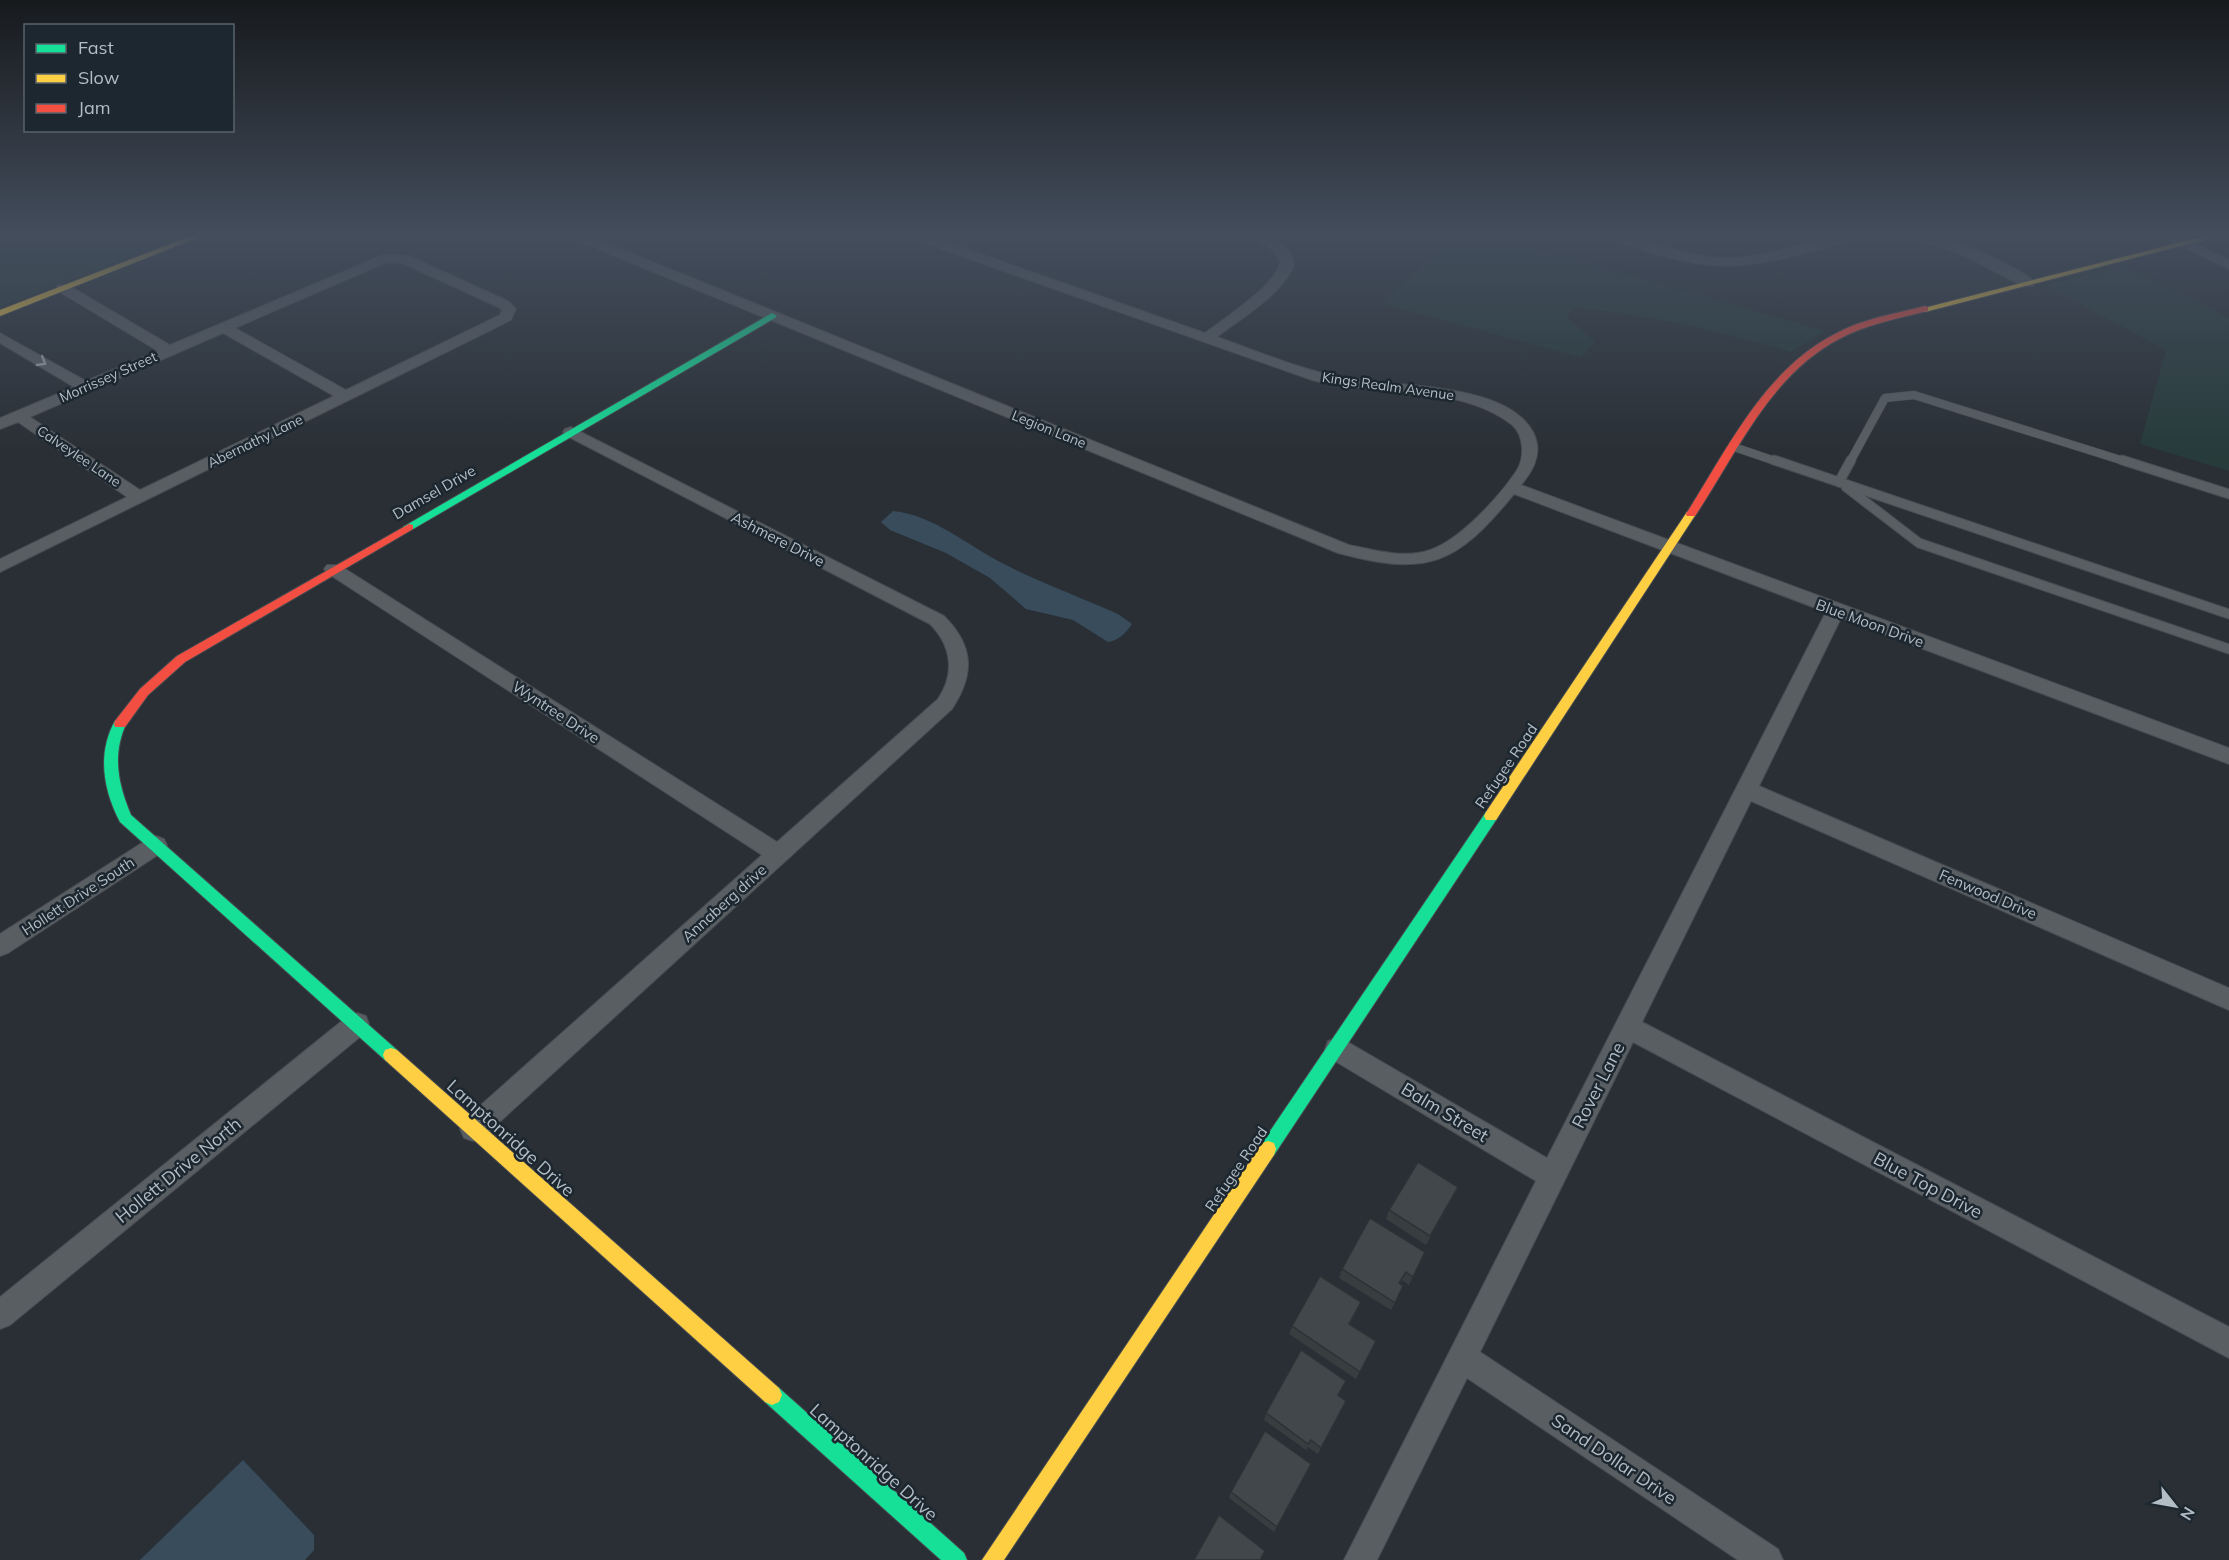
<svg xmlns="http://www.w3.org/2000/svg" width="2229" height="1560" font-family="Mulish,sans-serif">
	<rect width="100%" height="100%" fill="#292f35"/>
	<g fill="#273b3b">
		<polygon points="0,234 189,234 0,307"/>
		<path d="M1390,234H1471L1598,266L1825,331L1791,352C1719,331 1648,314 1573,308L1567,317L1595,342L1581,357L1382,304L1439,250Z"/>
		<polygon points="2124,266 2229,318 2229,471 2140,444 2166,350 2045,285"/>
	</g>
	<g fill="#384c5c">
		<path d="M893,511C934,515 968,546 1004,564C1041,583 1080,597 1118,614L1132,624C1127,632 1118,641 1108,642L1073,620L1026,609L990,578L946,553L890,530L881,522Z"/>
		<polygon points="243,1460 314,1535 314,1550 305,1560 140,1560"/>
	</g>
	<g fill="none" stroke-linecap="round" stroke-linejoin="round">
		<g stroke="#474b50" stroke-width="9">
			<g id="lane-far1">
				<polyline points="1734,447 1778,462"/>
				<polyline points="1850,462 1885,398 1914,395 2127,462"/>
			</g>
		</g>
		<g stroke="#474b50" stroke-width="11">
			<g id="lane">
				<polyline points="1774,460 2229,614"/>
				<polyline points="2122,460 2229,494"/>
				<polyline points="1839,482 1851,460"/>
				<polyline points="1846,487 1919,543 2229,649"/>
			</g>
		</g>
		<g stroke="#474b50" stroke-width="2">
			<g id="street">
				<path d="M567,234H584L1349,545C1374,550 1405,559 1430,550C1460,540 1500,496 1517,470C1525,457 1524,434 1511,424C1459,384 1374,396 1312,380L907,237L906,234H924L1205,333C1223,319 1281,282 1280,260L1270,248L1245,234C1265,234 1292,241 1294,266C1280,296 1243,317 1217,337C1258,351 1298,369 1340,377C1391,388 1505,380 1533,432C1543,451 1535,469 1521,485L2229,748V764L1841,618L1759,786L2229,988V1010L1751,801L1642,1022L2229,1327V1358L1633,1042L1480,1352L1778,1549L1783,1560H1738L1467,1378L1377,1560H1344L1536,1181L1328,1057L1325,1049L1328,1041L1337,1038L1346,1041L1547,1158L1826,612L1514,494C1456,565 1428,577 1338,553L568,237Z"/>
				<path d="M1599,234C1643,234 1684,259 1729,258C1776,257 1818,234 1864,234L1863,237C1819,248 1772,266 1727,266C1683,266 1641,249 1600,237Z"/>
				<path d="M1896,234C1905,234 1915,233 1924,234C1948,237 2019,265 2035,283L2033,286H2023L1963,255L1932,244L1897,237Z"/>
				<polygon points="2156,234 2173,234 2229,260 2229,269"/>
				<path d="M383,255L409,256L508,301L516,309L511,320L489,331L0,572V559L127,497L18,422L0,429V418L74,387L0,343V333L86,381L158,351L58,291L56,288L58,285H68L170,345ZM385,263H402L498,307L502,310L500,315L346,390L235,328ZM223,333L334,396L140,490L30,417Z"/>
				<path d="M571,427L944,616C974,646 975,674 952,709L482,1138L473,1141L464,1138L460,1129L464,1120L762,855L327,573L324,569L327,565H339L777,842L938,699C955,674 952,646 930,624L565,435L563,432L565,429Z"/>
				<polygon points="156,836 164,839 167,845 164,851 8,953 0,956 0,934 148,839"/>
				<polygon points="357,1013 366,1016 369,1024 366,1032 10,1325 0,1329 0,1297 348,1016"/>
			</g>
		</g>
		<g stroke="#474b50" stroke-width="2">
			<g id="fast">
				<polygon points="772,313 777,316 775,318 413,529 405,529 403,527"/>
				<path d="M120,719L126,724C112,755 118,784 131,815L397,1050L399,1055L397,1060L391,1062L385,1060L120,822C103,790 97,753 115,721Z"/>
				<polygon points="1491,811 1496,812 1498,816 1496,820 1274,1155 1268,1157 1262,1155 1260,1149 1262,1143 1486,812"/>
				<polygon points="772,1385 779,1388 964,1553 967,1560 941,1560 765,1402 762,1395 765,1388"/>
			</g>
		</g>
		<g stroke="#474b50" stroke-width="2">
			<g id="slow">
				<polygon points="196,234 207,234 0,316 0,310"/>
				<polygon points="2213,234 2227,234 1925,312 1920,309"/>
				<polygon points="1691,511 1696,514 1496,820 1486,820 1484,816 1486,812 1687,512"/>
				<polygon points="391,1048 397,1050 779,1388 782,1395 779,1402 772,1405 765,1402 385,1060 383,1055 385,1050"/>
				<polygon points="1268,1141 1274,1143 1276,1149 1274,1155 1004,1560 982,1560 1262,1143"/>
			</g>
		</g>
		<g stroke="#474b50" stroke-width="2">
			<g id="jam">
				<path d="M1925,306L1928,307V311C1899,318 1868,324 1841,338C1770,374 1737,453 1695,516H1687L1686,514C1727,450 1763,372 1833,335C1861,319 1894,314 1925,306Z"/>
				<polygon points="409,524 413,525 413,529 185,662 148,695 125,727 115,727 114,724 115,721 140,689 177,656"/>
			</g>
		</g>
		<use href="#lane-far1" stroke="#595e63" stroke-width="8"/>
		<use href="#lane" stroke="#595e63" stroke-width="9"/>
		<use href="#street" fill="#595e63" fill-rule="evenodd"/>
		<use href="#fast" fill="#16e098" fill-rule="evenodd"/>
		<use href="#slow" fill="#ffcf43" fill-rule="evenodd"/>
		<use href="#jam" fill="#f24e42" fill-rule="evenodd"/>
	</g>
	<g fill="#383d40">
		<polygon points="1458,1187 1426,1245 1386,1219 1389,1210"/>
		<polygon points="1425,1252 1409,1285 1402,1280 1400,1284 1403,1286 1391,1310 1339,1278 1342,1269"/>
		<polygon points="1357,1310 1350,1324 1376,1341 1356,1379 1289,1334 1292,1326"/>
		<polygon points="1346,1401 1318,1454 1308,1447 1306,1450 1264,1420 1266,1413"/>
		<polygon points="1311,1464 1274,1532 1229,1498 1231,1492"/>
	</g>
	<g fill="#41474b" stroke="#2e3234" stroke-width="1.5">
		<polygon points="1418,1162 1458,1187 1430,1236 1389,1210"/>
		<polygon points="1370,1218 1425,1252 1413,1277 1406,1272 1399,1283 1403,1286 1395,1303 1342,1269"/>
		<polygon points="1320,1276 1361,1302 1349,1324 1376,1341 1360,1372 1292,1326"/>
		<polygon points="1301,1350 1346,1381 1338,1395 1346,1401 1321,1448 1311,1440 1308,1444 1266,1413"/>
		<polygon points="1265,1431 1311,1464 1277,1527 1231,1492"/>
		<polygon points="1219,1515 1265,1551 1260,1560 1194,1560"/>
	</g>
	<defs><path id="oneway-chevron" d="M-2-3.5L2.5 0L-2 3.5" fill="none" stroke-width="1.6" stroke-linecap="round" stroke-linejoin="round" transform="scale(1.5)"/></defs>
	<use stroke="#9ca5ad" href="#oneway-chevron" transform="translate(42 362) rotate(31)"/>
	<linearGradient id="sky" x2="0" y2="1"><stop stop-color="#171a1d"/><stop offset="0.52" stop-color="#434d5c"/><stop offset="1" stop-color="#434d5c" stop-opacity="0"/></linearGradient>
	<rect width="2229" height="452" fill="url(#sky)"/>
	<g text-anchor="middle" dominant-baseline="central" stroke-width="5" stroke-linejoin="round" paint-order="stroke">
		<g font-size="14" fill="#b3bdc6" stroke="#1d272f">
			<text transform="translate(108 377) rotate(-24)">Morrissey Street</text>
			<text transform="translate(1388 386) rotate(8)">Kings Realm Avenue</text>
			<text transform="translate(1049 429) rotate(22)">Legion Lane</text>
			<text transform="translate(255 441) rotate(-26)">Abernathy Lane</text>
			<text transform="translate(79 456) rotate(34)">Calveylee Lane</text>
		</g>
		<g font-size="15" fill="#b3bdc6" stroke="#1d272f">
			<text transform="translate(434 492) rotate(-30)">Damsel Drive</text>
			<text transform="translate(778 539) rotate(27)">Ashmere Drive</text>
			<text transform="translate(1870 623) rotate(20)">Blue Moon Drive</text>
			<text transform="translate(556 712) rotate(33)">Wyntree Drive</text>
			<text transform="translate(1506 766) rotate(-56)">Refugee Road</text>
			<text transform="translate(1988 894) rotate(23)">Fenwood Drive</text>
			<text transform="translate(78 896) rotate(-33)">Hollett Drive South</text>
			<text transform="translate(724 903) rotate(-42)">Annaberg drive</text>
			<text transform="translate(1236 1169) rotate(-56)">Refugee Road</text>
		</g>
		<g font-size="18" fill="#b3bdc6" stroke="#1d272f">
			<text transform="translate(1598 1085) rotate(-63)">Rover Lane</text>
			<text transform="translate(1445 1112) rotate(31)">Balm Street</text>
			<text transform="translate(511 1138) rotate(42)">Lamptonridge Drive</text>
			<text transform="translate(178 1170) rotate(-39)">Hollett Drive North</text>
			<text transform="translate(1928 1185) rotate(28)">Blue Top Drive</text>
			<text transform="translate(1614 1459) rotate(34)">Sand Dollar Drive</text>
			<text transform="translate(874 1462) rotate(42)">Lamptonridge Drive</text>
		</g>
	</g>
	<rect x="24" y="24" width="210" height="108" fill="#1d272f" stroke="#59636b" stroke-width="1.5"/>
	<rect x="36" y="44" width="30" height="9" fill="#16e098" stroke="#59636b" stroke-width="1.5"/>
	<text x="78" y="54" font-size="18" fill="#b3bdc6">Fast</text>
	<rect x="36" y="74" width="30" height="9" fill="#ffcf43" stroke="#59636b" stroke-width="1.5"/>
	<text x="78" y="84" font-size="18" fill="#b3bdc6">Slow</text>
	<rect x="36" y="104" width="30" height="9" fill="#f24e42" stroke="#59636b" stroke-width="1.5"/>
	<text x="78" y="114" font-size="18" fill="#b3bdc6">Jam</text>
	<g transform="translate(2175 1506) rotate(121)" stroke="#1d272f" stroke-width="4.5" paint-order="stroke">
	<path d="M0-4.5L10 22L0 15L-10 22Z" fill="#b3bdc6"/>
	<text y="-9" font-size="16" font-weight="bold" text-anchor="middle" fill="#b3bdc6">N</text>
	</g>
</svg>
